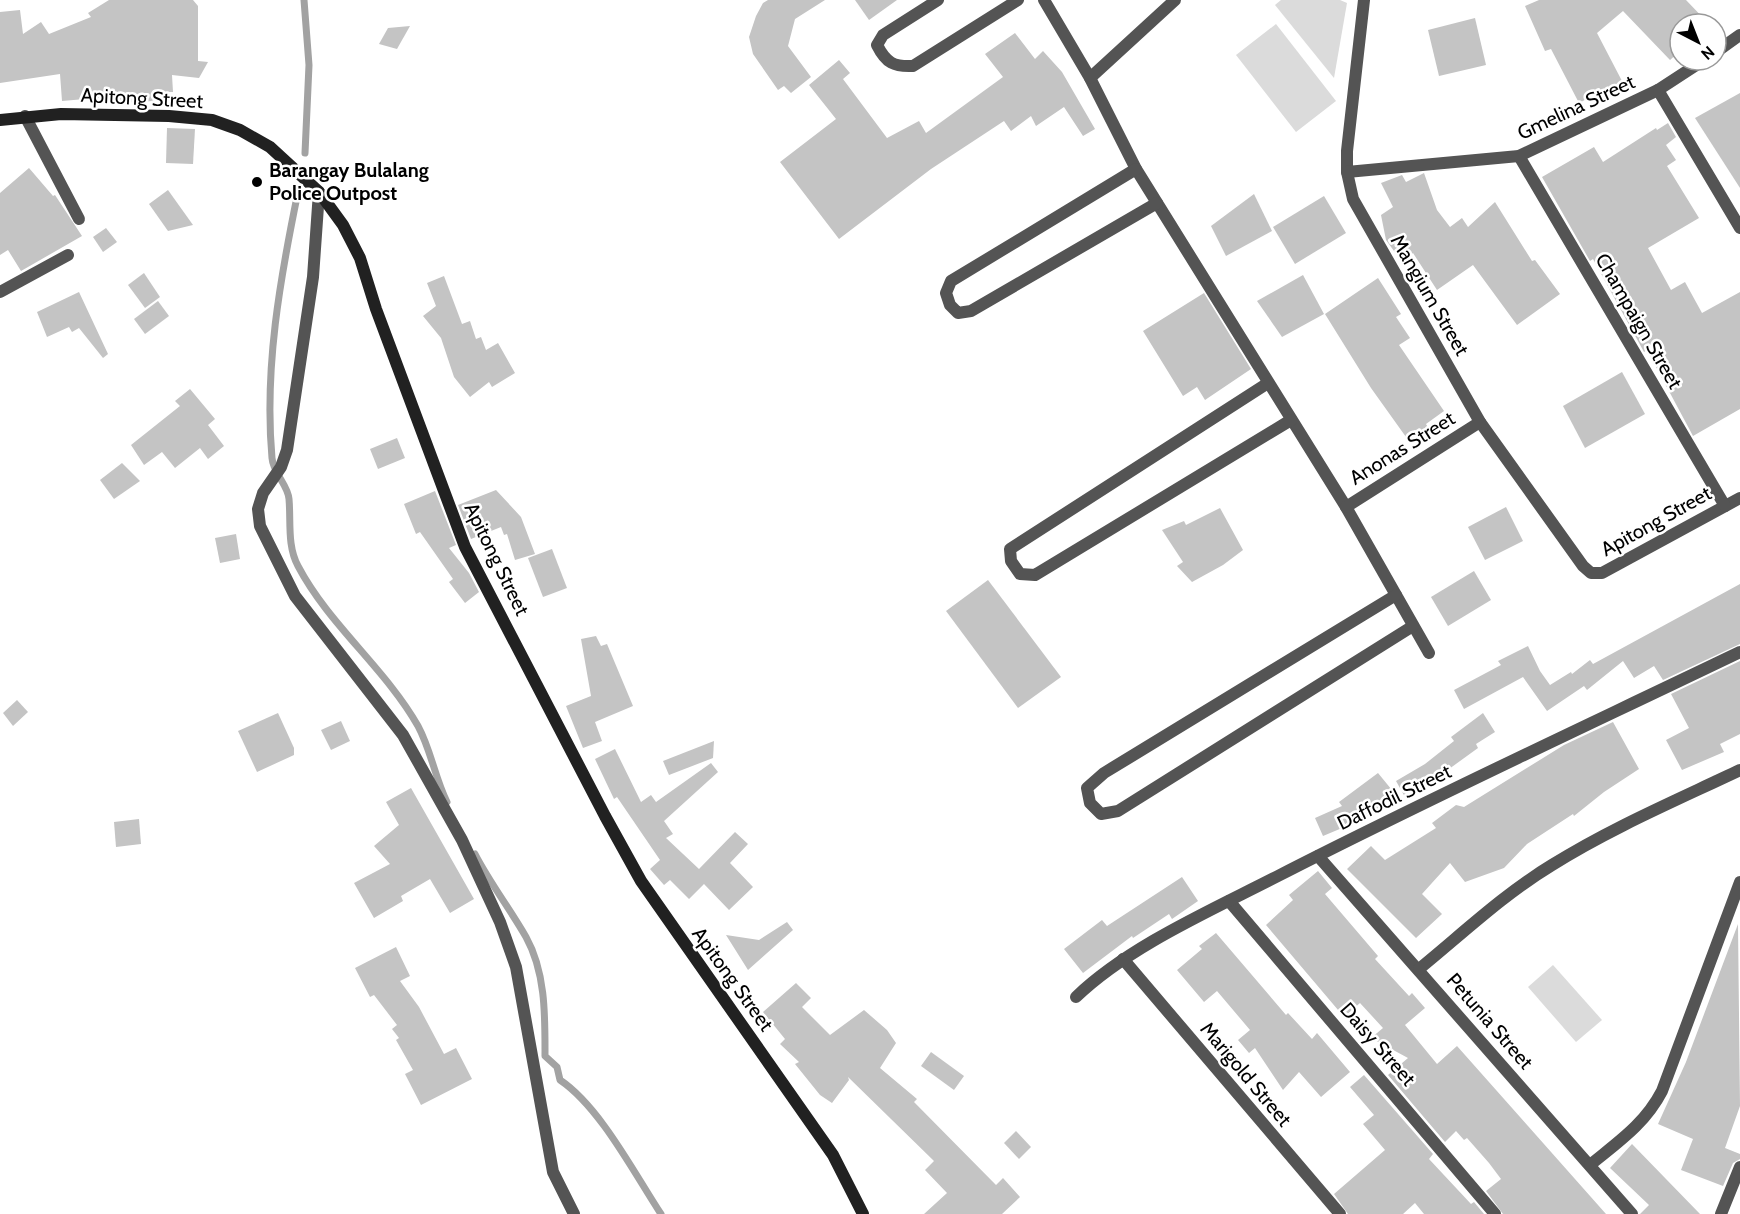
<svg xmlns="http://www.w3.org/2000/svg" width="1740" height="1214" font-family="Cabin,sans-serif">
	<rect width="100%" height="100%" fill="#fff"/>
	<g fill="#dbdbdb">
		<polygon points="1281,0 1340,0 1347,3 1334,78 1275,5"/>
		<polygon points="1276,24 1336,101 1296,132 1236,55"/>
		<polygon points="1553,965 1602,1020 1576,1042 1528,987"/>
	</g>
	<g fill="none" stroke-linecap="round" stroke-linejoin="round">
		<g stroke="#a2a2a2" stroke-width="7">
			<polyline points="304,0 309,65 305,153"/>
			<path d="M298,192C280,279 264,369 272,458C273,473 288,485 289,499C291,521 287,546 298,566C329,625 385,668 418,726C431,750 435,778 447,802"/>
			<path d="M475,854C490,883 510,909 526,937C546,973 545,1017 545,1056L557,1067L560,1080C600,1107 634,1173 661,1214"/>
		</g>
	</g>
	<g fill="#c4c4c4">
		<polygon points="109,0 193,0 198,6 198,61 208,62 199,78 172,75 173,92 167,92 168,100 121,103 120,96 62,101 60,74 0,83 0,12 20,10 23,34 41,22 49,34 91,17 88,13"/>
		<polygon points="768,0 825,0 795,19 788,46 811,77 791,93 784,86 778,90 753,54 749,37 756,16 763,3"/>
		<polygon points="855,0 897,0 869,20"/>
		<polygon points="1539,0 1686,0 1709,24 1680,24 1680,51 1670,60 1623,11 1597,33 1622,81 1579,103 1551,49 1545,51 1525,6"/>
		<polygon points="1475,18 1486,65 1439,76 1428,30"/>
		<polygon points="410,26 397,49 379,44 388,28"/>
		<polygon points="1015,33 1035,59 1043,51 1062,72 1095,129 1083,136 1064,107 1036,126 1031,116 1011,131 1004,121 931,169 839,239 780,162 836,119 809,85 839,60 850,73 843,79 887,138 919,121 926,133 1003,77 985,54"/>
		<polygon points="1740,93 1740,188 1695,118"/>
		<polygon points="1668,123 1676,137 1666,145 1676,160 1667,166 1699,218 1648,248 1671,290 1685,282 1702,313 1740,292 1740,409 1693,436 1647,350 1644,352 1593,259 1590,261 1542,177 1594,147 1603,162 1656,128 1657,130"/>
		<polygon points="167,128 195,129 193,164 166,163"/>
		<polygon points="29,168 53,196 55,195 82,236 21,271 8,250 0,255 0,193"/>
		<polygon points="1424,173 1437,210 1450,227 1462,218 1468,227 1495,202 1532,261 1535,260 1560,294 1517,325 1473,265 1437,290 1413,253 1402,262 1386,240 1381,215 1393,207 1381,183 1402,175 1406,182"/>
		<polygon points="168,190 193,225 168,231 149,204"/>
		<polygon points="1254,194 1272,231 1226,256 1211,226"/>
		<polygon points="1324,196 1346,233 1295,264 1273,227"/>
		<polygon points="106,228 117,242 103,252 93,237"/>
		<polygon points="144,273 160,297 145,308 128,285"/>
		<polygon points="1303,275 1324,314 1282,337 1257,301"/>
		<polygon points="444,276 462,324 470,321 476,339 481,337 486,350 498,343 515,373 492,387 489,382 470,397 454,377 441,338 423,316 436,306 427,283"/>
		<polygon points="1378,278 1401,314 1396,317 1410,338 1399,345 1444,411 1426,424 1430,431 1411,444 1371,388 1325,314"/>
		<polygon points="79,292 108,354 103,358 79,328 72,332 69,327 47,337 37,312"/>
		<polygon points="1204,293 1251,369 1205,400 1197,387 1183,396 1143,331"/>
		<polygon points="158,301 169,316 145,334 134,319"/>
		<polygon points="1622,372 1645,414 1585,448 1563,406"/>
		<polygon points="190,389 215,419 208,425 224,446 208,459 200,448 175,468 162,452 144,465 131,445 180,406 175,401"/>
		<polygon points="397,438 405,458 378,469 370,449"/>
		<polygon points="122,463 140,481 114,499 100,480"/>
		<polygon points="496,490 521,517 535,554 515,560 507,534 504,535 501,527 471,539 458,505"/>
		<polygon points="435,491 456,545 449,548 469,573 479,592 465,603 449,582 453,579 420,532 416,534 404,504"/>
		<polygon points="1506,507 1523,541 1485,560 1468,527"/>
		<polygon points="1220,508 1243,550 1223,565 1192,582 1177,566 1183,562 1162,530 1184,521 1186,525"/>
		<polygon points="236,534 240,559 220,563 215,538"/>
		<polygon points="552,549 567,588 543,597 528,558"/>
		<polygon points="1474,571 1491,600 1448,626 1431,597"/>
		<polygon points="988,580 1061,677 1018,708 946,611"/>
		<polygon points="1740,584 1740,644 1663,680 1654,666 1634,678 1623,661 1587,690 1584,686 1547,711 1523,677 1464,709 1454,690 1501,665 1498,661 1528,646 1540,671 1550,685 1571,672 1572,674 1590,660 1593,664"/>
		<polygon points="596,636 601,646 607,644 633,706 595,722 602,741 583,748 566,706 591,696 581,639"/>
		<polygon points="1740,661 1740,734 1720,744 1724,752 1682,770 1666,740 1689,728 1671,694"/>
		<polygon points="17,700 28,712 13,726 3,713"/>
		<polygon points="278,713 294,748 294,755 257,772 238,731"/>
		<polygon points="1483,713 1495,732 1476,744 1478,748 1420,790 1405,797 1396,781 1425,764 1454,741 1451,737"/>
		<polygon points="341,721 350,741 331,750 321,730"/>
		<polygon points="1613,722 1639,769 1604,792 1574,816 1573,814 1527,844 1504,868 1465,882 1450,863 1422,894 1442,914 1416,938 1347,869 1371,846 1385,860 1436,828 1432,823 1456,805 1464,807 1564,745"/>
		<polygon points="714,741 713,758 669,775 663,761"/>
		<polygon points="615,749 641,802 651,795 656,802 711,763 718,772 664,821 673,834 666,838 699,869 735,832 748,844 730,863 753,887 729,910 704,884 689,899 670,880 664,885 650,869 660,860 617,797 614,799 595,759"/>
		<polygon points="1378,773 1396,795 1356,825 1354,823 1323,836 1315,818 1342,806 1339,802"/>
		<polygon points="411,788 474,899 450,913 430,879 401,896 403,901 374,918 354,883 390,864 374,846 399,825 386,802"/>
		<polygon points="139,819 141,844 116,847 114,822"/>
		<polygon points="1318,871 1332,888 1325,894 1378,956 1375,959 1409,996 1412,993 1425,1008 1405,1025 1437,1064 1457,1046 1606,1214 1503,1214 1486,1191 1501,1179 1489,1163 1467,1138 1464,1140 1456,1131 1445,1142 1388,1075 1408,1058 1371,1038 1383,1028 1360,1003 1344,1017 1266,925 1293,900 1289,895"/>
		<polygon points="1182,877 1198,901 1172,919 1169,914 1133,938 1132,936 1083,973 1064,949 1102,920 1107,926"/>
		<polygon points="787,922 793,930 748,970 726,935 759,940"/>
		<polygon points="1738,924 1740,1106 1725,1148 1740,1154 1740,1159 1733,1163 1723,1186 1681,1170 1693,1139 1658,1124 1686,1062"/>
		<polygon points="1216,933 1286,1015 1288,1013 1312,1039 1317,1033 1350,1072 1321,1097 1299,1072 1283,1090 1255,1048 1249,1053 1238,1040 1250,1030 1217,991 1204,1002 1177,970 1202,949 1199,946"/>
		<polygon points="396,947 410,976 400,981 419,1007 444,1054 456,1048 472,1079 421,1105 405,1074 413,1070 396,1040 399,1038 392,1029 397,1025 374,995 370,997 355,968"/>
		<polygon points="796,983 811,998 802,1007 830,1035 864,1010 887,1030 896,1043 880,1068 917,1099 914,1102 996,1185 1003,1178 1020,1197 1002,1214 924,1214 947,1193 925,1170 934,1161 848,1077 849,1080 832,1103 820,1095 795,1064 799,1062 780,1044 785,1039 763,1012"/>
		<polygon points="931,1052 964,1076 954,1090 921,1066"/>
		<polygon points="1364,1075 1433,1154 1429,1159 1471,1204 1474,1202 1484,1214 1424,1214 1415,1203 1403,1214 1348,1214 1334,1194 1385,1150 1363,1124 1374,1115 1350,1087"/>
		<polygon points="1016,1131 1031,1147 1019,1159 1004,1143"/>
		<polygon points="1632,1144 1700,1214 1640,1214 1649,1205 1610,1168"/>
	</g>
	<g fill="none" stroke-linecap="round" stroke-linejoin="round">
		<g stroke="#545454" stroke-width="12">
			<path d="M938,0L883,35L877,45C886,63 894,67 913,66L1018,0"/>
			<polyline points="1044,0 1090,78 1136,169 1346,507 1429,653"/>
			<polyline points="1364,0 1347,151 1347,172 1353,199 1480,422 1583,566 1591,573 1602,573 1740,498"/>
			<polyline points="1716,52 1740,35"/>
			<polyline points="1090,78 1175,0"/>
			<polyline points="1658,90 1740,228"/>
			<polyline points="25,116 79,219"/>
			<polyline points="1519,156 1725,506"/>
			<polyline points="1136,169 951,281 946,293 950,305 958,313 971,311 1157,203"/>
			<polyline points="1347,172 1519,156 1658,90 1704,60"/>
			<polyline points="319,192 313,277 287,450 281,467 263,493 258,509 260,526 295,596 403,735 462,840 500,922 516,967 553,1172 574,1214"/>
			<polyline points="0,292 68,255"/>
			<polyline points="1268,383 1010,549 1011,561 1020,574 1035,575 1291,420"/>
			<polyline points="1346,507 1480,422"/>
			<polyline points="1396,595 1104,773 1087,788 1090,803 1101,814 1118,811 1413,626"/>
			<polyline points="1318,856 1632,1214"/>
			<polyline points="1229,901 1495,1214"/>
			<polyline points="1123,959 1340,1214"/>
			<path d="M1419,969C1462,934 1504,894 1552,865C1611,828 1677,800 1740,770"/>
			<path d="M1076,997C1129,946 1212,910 1278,876C1430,798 1586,726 1740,652"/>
			<path d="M1590,1165C1618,1142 1645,1124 1662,1091L1740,882"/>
			<polyline points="1721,1214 1740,1167"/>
		</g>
		<polyline stroke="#212121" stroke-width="12" points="0,120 61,114 169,116 212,120 240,130 270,147 319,192 343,225 360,258 376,309 465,547 605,816 641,881 833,1155 863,1214"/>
	</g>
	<circle fill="#000" stroke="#fff" stroke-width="2" cx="257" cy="182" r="6"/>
	<g text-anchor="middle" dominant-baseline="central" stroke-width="5" stroke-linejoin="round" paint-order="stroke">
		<g font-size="20" fill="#000" stroke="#fff">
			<text transform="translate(142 98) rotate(3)">Apitong Street</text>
			<text transform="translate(1576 107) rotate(-25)">Gmelina Street</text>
			<text transform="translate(1430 295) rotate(60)">Mangium Street</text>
			<text transform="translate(1639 321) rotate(60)">Champaign Street</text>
			<text transform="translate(1402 448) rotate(-32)">Anonas Street</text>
			<text transform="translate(1656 521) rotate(-29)">Apitong Street</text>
			<text transform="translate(497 559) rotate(64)">Apitong Street</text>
			<text transform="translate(1394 797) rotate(-26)">Daffodil Street</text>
			<text transform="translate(733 979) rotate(54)">Apitong Street</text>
			<text transform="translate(1490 1021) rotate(49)">Petunia Street</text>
			<text transform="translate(1378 1044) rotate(49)">Daisy Street</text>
			<text transform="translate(1246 1074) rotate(50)">Marigold Street</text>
		</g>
		<g font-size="20" font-weight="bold" fill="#000" stroke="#fff" text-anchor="start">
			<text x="269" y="170">Barangay Bulalang<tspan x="269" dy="23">Police Outpost</tspan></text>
		</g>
	</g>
	<g transform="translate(1698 42) rotate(138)"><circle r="28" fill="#ffffff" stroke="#999999" stroke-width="1.5"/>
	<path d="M0-4.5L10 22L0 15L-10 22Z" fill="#000000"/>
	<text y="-9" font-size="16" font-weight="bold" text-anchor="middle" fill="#000000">N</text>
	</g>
</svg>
